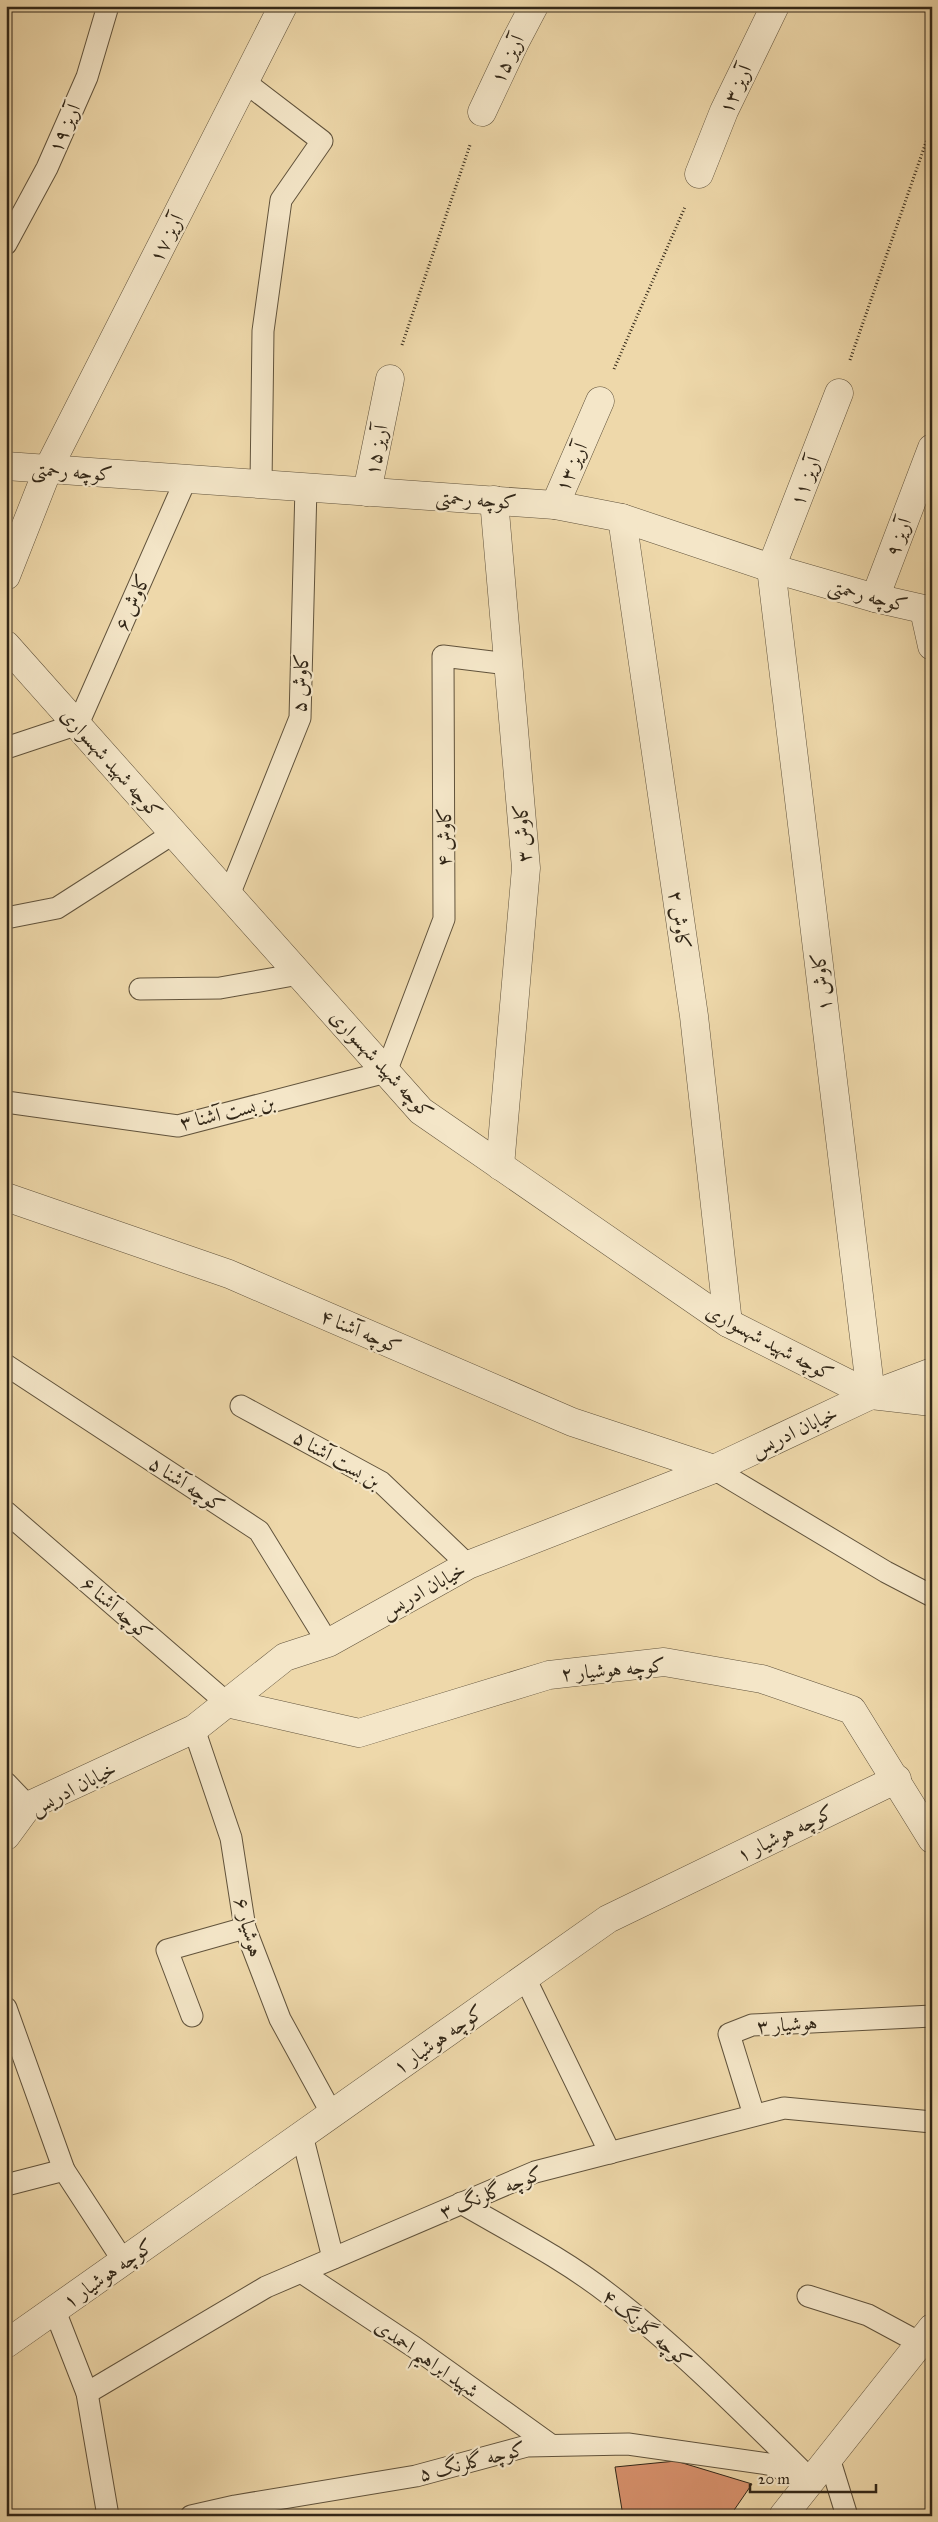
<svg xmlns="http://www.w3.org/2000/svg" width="938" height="2522" font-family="'IM FELL Great Primer',Amiri,serif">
	<rect width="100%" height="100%" fill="#eed8aa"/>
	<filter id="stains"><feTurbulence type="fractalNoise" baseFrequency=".004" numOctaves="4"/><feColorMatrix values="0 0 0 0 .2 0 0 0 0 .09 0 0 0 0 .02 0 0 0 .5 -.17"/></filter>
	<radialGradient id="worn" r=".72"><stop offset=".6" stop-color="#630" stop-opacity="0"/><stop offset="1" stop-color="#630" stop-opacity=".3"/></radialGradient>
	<polygon fill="#d9926e" stroke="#322718" points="676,2461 752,2484 730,2516 623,2516 615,2467"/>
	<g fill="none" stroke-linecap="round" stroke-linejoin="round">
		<g stroke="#61533c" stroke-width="23">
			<g id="service">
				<polyline points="245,82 322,141 281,200 263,331 261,484"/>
				<polyline points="6,244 47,168 87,77 108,6"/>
				<polyline points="6,748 78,724 186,479"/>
				<polyline points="229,895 300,718 306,487"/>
				<polyline points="6,918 57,908 174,833"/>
				<polyline points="140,989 220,988 299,974"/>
				<polyline points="6,1102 178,1126 386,1072 444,919 443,656 508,664"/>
				<polyline points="6,1365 259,1531 328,1643"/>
				<polyline points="241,1406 381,1482 468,1565"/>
				<polyline points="714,1469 886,1572 932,1596"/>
				<polyline points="6,1512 227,1703"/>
				<polyline points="194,1729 231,1838 245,1928 280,2019 332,2114"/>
				<polyline points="6,1783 28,1806"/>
				<polyline points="525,1978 610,2153"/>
				<polyline points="6,2008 64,2170 124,2262"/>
				<polyline points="192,2016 167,1950 245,1928"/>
				<polyline points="754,2115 729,2034 752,2025 932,2016"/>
				<polyline points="302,2135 333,2258"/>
				<polyline points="6,2185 64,2170"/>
				<path d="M461,2203C511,2232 564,2259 610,2295C680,2349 743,2413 806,2475"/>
				<polyline points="301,2272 414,2347 551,2445"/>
				<polyline points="808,2296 868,2315 920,2343"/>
				<polyline points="55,2311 87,2393 108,2516"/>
				<polyline points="87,2393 266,2287 535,2172 784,2108 932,2122"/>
				<polyline points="829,2458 847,2516"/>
				<polyline points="191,2516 235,2506 416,2476 527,2446 628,2444 768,2464 812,2480"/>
			</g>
		</g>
		<g stroke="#61533c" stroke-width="29">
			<g id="minor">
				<polyline points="482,112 514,44 534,6"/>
				<polyline points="699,174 724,111 775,6"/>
				<polyline points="839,393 771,568 871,1395"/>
				<polyline points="6,466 555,505 622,518 771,568 875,598 932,611"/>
				<polyline points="367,492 390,379"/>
				<polyline points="494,500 526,868 500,1166"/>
				<polyline points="555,505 600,401"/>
				<polyline points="622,518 694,1016 728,1323"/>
				<polyline points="6,576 48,469 283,6"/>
				<polyline points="875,598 932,448"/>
				<polyline points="924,610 932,646"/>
				<polyline points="6,645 421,1111 728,1323 871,1395 932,1402"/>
				<polyline points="6,1197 229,1274 572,1422 714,1469"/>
				<polyline points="227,1703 359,1733 549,1675 664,1662 762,1679 852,1710 932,1839"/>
				<polyline points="6,1836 28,1806 194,1729 285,1657 328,1643 468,1565 714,1469 871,1395 932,1372"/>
				<polyline points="6,2344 608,1919 897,1779"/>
				<polyline points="783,2516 932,2328"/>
			</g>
		</g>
		<g stroke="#322718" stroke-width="3" stroke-dasharray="1 2.5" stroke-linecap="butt">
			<polyline points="402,345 470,145"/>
			<polyline points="850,360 932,125"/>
			<polyline points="614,369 685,207"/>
		</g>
		<use href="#service" stroke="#f4e6c8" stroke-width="21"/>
		<use href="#minor" stroke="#f4e6c8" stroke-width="28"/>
	</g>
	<g text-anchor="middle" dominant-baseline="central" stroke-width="4.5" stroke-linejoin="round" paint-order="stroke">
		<g font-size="20" fill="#322718" stroke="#f4e6c8">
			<text transform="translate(507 59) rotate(-64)">آریز ۱۵</text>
			<text transform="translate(735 89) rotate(-65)">آریز ۱۳</text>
			<text transform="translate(64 128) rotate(-66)">آریز ‍۱۹</text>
			<text transform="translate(166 238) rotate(-63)">آریز ۱۷</text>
			<text transform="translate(376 450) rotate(-79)">آریز ۱۵</text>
			<text transform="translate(571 467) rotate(-66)">آریز ۱۳</text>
			<text transform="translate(72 471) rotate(4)">کوچه رحمتی</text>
			<text transform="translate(805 481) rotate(-69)">آریز ۱۱</text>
			<text transform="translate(476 499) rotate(4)">کوچه رحمتی</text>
			<text transform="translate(898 537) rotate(-69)">آریز ۹</text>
			<text transform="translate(868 595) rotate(15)">کوچه رحمتی</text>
			<text transform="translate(132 602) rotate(-66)">کاوش ۶</text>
			<text transform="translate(300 683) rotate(-87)">کاوش ۵</text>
			<text transform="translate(112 763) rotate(48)">کوچه شهید شهسواری</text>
			<text transform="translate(522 833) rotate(-94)">کاوش ۳</text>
			<text transform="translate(444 837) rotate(-90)">کاوش ۴</text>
			<text transform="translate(680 920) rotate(82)">کاوش ۲</text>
			<text transform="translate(821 982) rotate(-97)">کاوش ۱</text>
			<text transform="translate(382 1064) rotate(47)">کوچه شهید شهسواری</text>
			<text transform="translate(227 1112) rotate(-13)">بن بست آشنا ۳</text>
			<text transform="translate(361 1331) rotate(23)">کوچه آشنا ۴</text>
			<text transform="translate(770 1342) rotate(28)">کوچه شهید شهسواری</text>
			<text transform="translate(794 1431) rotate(-25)">خیابان ادریس</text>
			<text transform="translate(337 1459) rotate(30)">بن بست آشنا ۵</text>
			<text transform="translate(187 1484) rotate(33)">کوچه آشنا ۵</text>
			<text transform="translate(423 1590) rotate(-29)">خیابان ادریس</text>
			<text transform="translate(117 1608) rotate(41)">کوچه آشنا ۶</text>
			<text transform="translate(613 1669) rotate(-5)">کوچه هوشیار ۲</text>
			<text transform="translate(73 1788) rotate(-27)">خیابان ادریس</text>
			<text transform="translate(785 1833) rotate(-26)">کوچه هوشیار ۱</text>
			<text transform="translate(249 1927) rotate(75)">هوشیار ۶</text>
			<text transform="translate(787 2024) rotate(-4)">هوشیار ۳</text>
			<text transform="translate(438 2039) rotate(-35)">کوچه هوشیار ۱</text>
			<text transform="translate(491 2192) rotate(-22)">کوچه گلرنگ ۳</text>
			<text transform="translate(108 2273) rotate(-35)">کوچه هوشیار ۱</text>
			<text transform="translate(647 2328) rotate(40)">کوچه گلرنگ ۴</text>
			<text transform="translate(427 2358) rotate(35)">شهید ابراهیم احمدی</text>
			<text transform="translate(472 2461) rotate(-14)">کوچه گلرنگ ۵</text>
		</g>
	</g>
	<rect width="938" height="2522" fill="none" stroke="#eed8aa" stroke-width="25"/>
	<rect x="8" y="8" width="923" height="2507" fill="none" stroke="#322718" stroke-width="2.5"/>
	<rect x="12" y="12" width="913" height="2497" fill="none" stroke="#322718"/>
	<path d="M750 2484v8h126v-8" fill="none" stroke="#322718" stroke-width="2.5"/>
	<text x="758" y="2484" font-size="15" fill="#322718" stroke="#f4e6c8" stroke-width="4" paint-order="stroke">20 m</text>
	<rect width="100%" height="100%" filter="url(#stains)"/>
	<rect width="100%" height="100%" fill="url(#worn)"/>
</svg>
